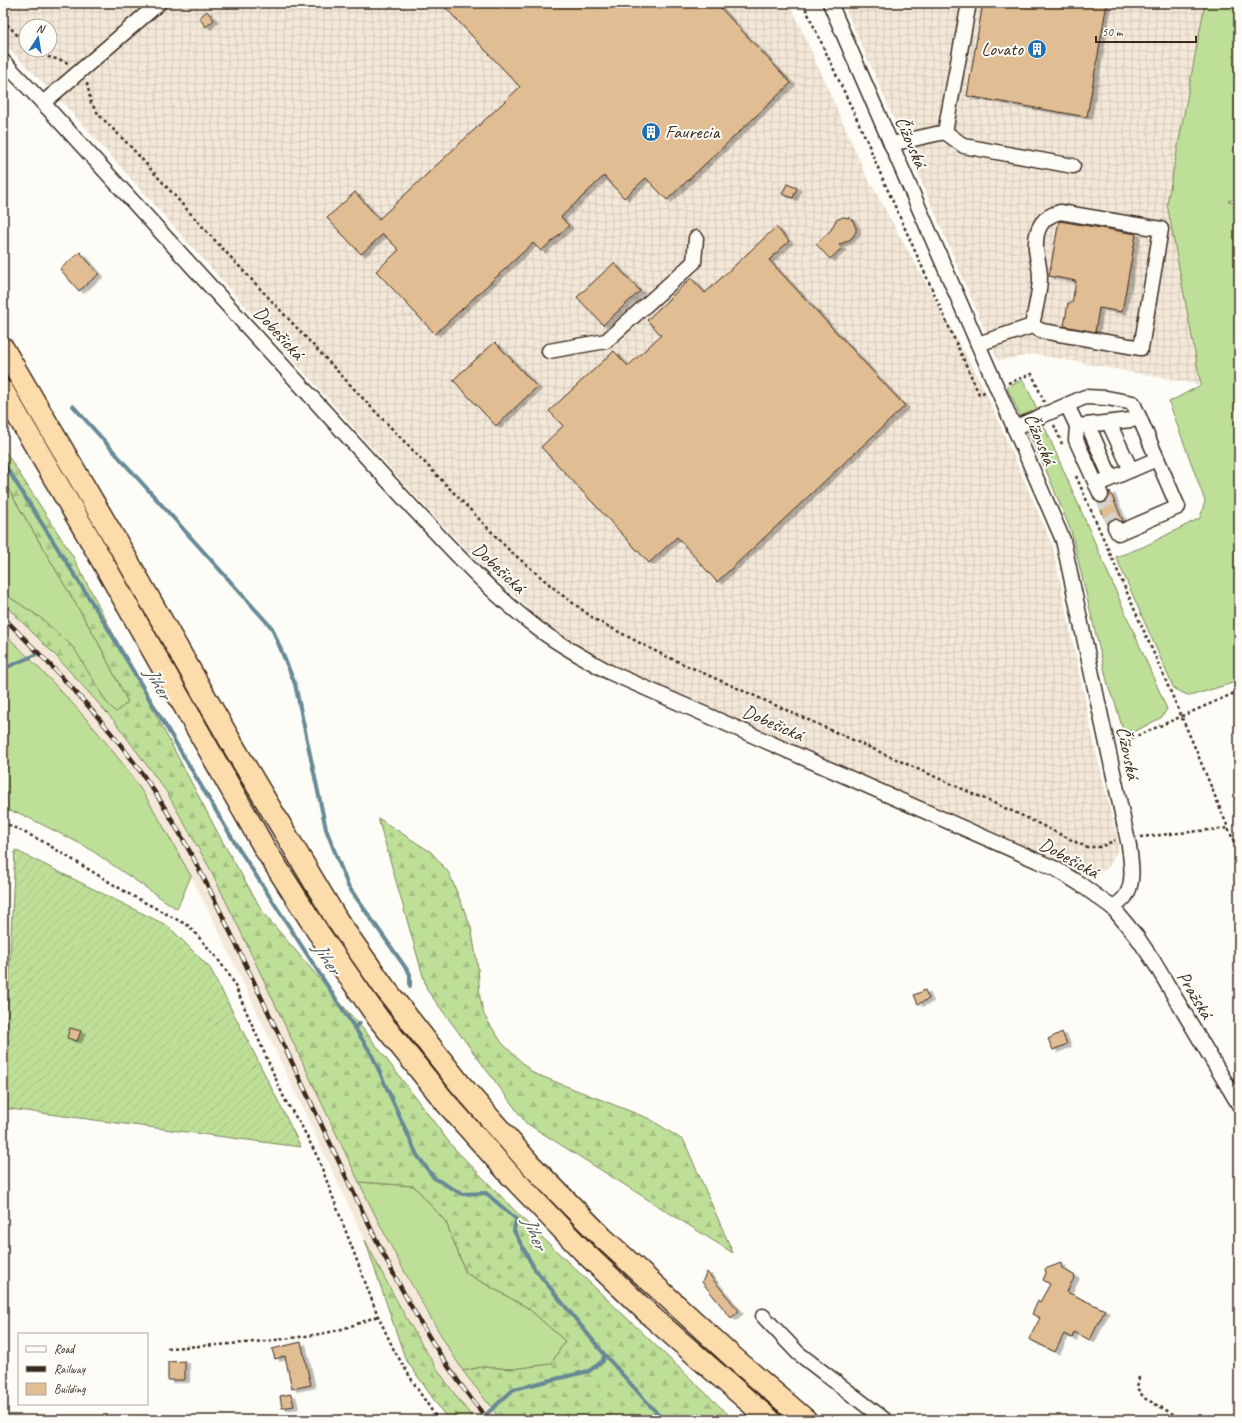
<svg xmlns="http://www.w3.org/2000/svg" width="1242" height="1423" font-family="Caveat,sans-serif">
	<defs>
		<pattern id="industrial-grid" width="8" height="8" patternUnits="userSpaceOnUse"><rect width="8" height="8" fill="#f4e9d9"/><path d="M0 4h8M4 0v8" fill="none" stroke="#d2c8ba"/></pattern>
		<pattern id="forest-firs" width="22" height="20" patternUnits="userSpaceOnUse"><rect width="22" height="20" fill="#bedf98"/><path d="M5 1l3.5 6h-7zM16 11l3.5 6h-7z" fill="#a4c083"/></pattern>
		<pattern id="garden-furrows" width="10" height="10" patternUnits="userSpaceOnUse"><rect width="10" height="10" fill="#bedf98"/><path d="M-1 1l2-2M0 10L10 0M9 11l2-2" fill="none" stroke="#a4c083"/></pattern>
		<filter id="shadow"><feDropShadow dx="4.5" dy="2.5" stdDeviation="0" flood-color="#0004"/></filter>
	</defs>
	<rect width="100%" height="100%" fill="#fdfcf7"/>
	<filter id="ink" filterUnits="userSpaceOnUse"><feTurbulence type="fractalNoise" baseFrequency=".025" numOctaves="2"/><feDisplacementMap in="SourceGraphic" scale="8" xChannelSelector="R" yChannelSelector="G"/><feConvolveMatrix kernelMatrix="1 2 1 2 8 2 1 2 1" color-interpolation-filters="sRGB"/></filter>
	<g filter="url(#ink)">
		<polygon fill="#f4e9d9" points="3,603 57,657 115,722 166,791 209,867 239,928 383,1231 414,1291 436,1329 463,1371 501,1420 475,1420 447,1382 419,1339 365,1240 221,936 191,876 149,802 125,767 99,735 43,671 3,632"/>
		<g fill="url(#industrial-grid)" fill-rule="evenodd">
			<path d="M3,3H790L866,175L983,386L1052,544L1096,752L1119,846L1110,866L1097,874L1082,872L612,665L572,643L543,622L476,560L414,495L65,105L3,43ZM26,26H50V50H26Z"/>
			<polygon points="843,3 1205,3 1167,204 1201,385 1034,354 998,361 917,171"/>
		</g>
		<g fill="#bedf98" stroke="#7c845b">
			<polygon points="1205,3 1239,3 1239,201 1233,199 1228,201 1239,204 1239,681 1190,696 1174,689 1116,557 1143,547 1200,518 1205,501 1169,402 1201,385 1167,204"/>
			<polygon points="1023,380 1033,400 1167,709 1162,717 1134,732 1124,729 1122,727 1115,702 1112,697 1109,689 1071,531 1046,470 1007,388 1010,385"/>
			<polygon points="3,480 97,640 128,702 116,712 107,703 41,618 3,593"/>
			<path d="M3,632C56,684 109,739 149,802C164,826 177,852 191,876L177,909L85,846L19,813L3,810Z"/>
			<path d="M359,1182L414,1186L446,1222L466,1273L528,1308L565,1341L551,1364L513,1369L482,1367L463,1371C424,1310 390,1247 359,1182Z"/>
		</g>
		<g fill="url(#forest-firs)" stroke="#7c845b">
			<polygon points="3,448 72,555 221,839 264,914 369,1036 452,1146 527,1223 734,1420 501,1420 463,1371 482,1367 513,1369 551,1364 565,1341 528,1308 466,1273 446,1222 414,1186 359,1182 239,928 209,867 166,791 115,722 57,657 3,603 3,593 41,618 74,648 107,703 116,712 128,702 97,640 3,480"/>
			<polygon points="378,818 431,852 449,873 471,927 478,968 480,998 484,1015 502,1043 533,1073 650,1119 684,1141 733,1253 526,1123 427,990"/>
			<path d="M365,1240C397,1302 430,1366 475,1420H448L405,1358Z"/>
		</g>
		<polygon fill="url(#garden-furrows)" stroke="#7c845b" points="15,850 168,926 210,968 253,1051 301,1147 3,1108"/>
		<g fill="none" stroke-linecap="round" stroke-linejoin="round">
			<g stroke="#678996" stroke-width="4">
				<polyline points="73,406 272,628 295,684 326,829 348,886 410,974 410,986"/>
				<polyline points="3,462 103,620 235,843 371,1053 417,1155 434,1178 462,1194 486,1193 516,1219 514,1231 534,1268 604,1354 663,1420"/>
				<polyline points="3,669 35,655"/>
				<polyline points="354,1028 360,1023"/>
				<polyline points="480,1420 514,1389 589,1371 603,1361 604,1354"/>
			</g>
		</g>
		<g fill="#e0bd92" stroke="#3b2a1e" filter="url(#shadow)">
			<polygon points="441,3 716,3 791,83 667,200 646,178 624,198 604,176 561,217 569,226 541,251 533,243 435,334 376,271 399,250 383,234 361,254 327,218 355,192 379,219 520,87"/>
			<polygon points="983,3 1107,3 1087,117 967,96"/>
			<polygon points="207,11 214,20 206,27 199,18"/>
			<polygon points="787,184 797,188 793,198 782,194"/>
			<polygon points="843,217 850,218 853,221 856,228 856,232 851,239 839,245 842,248 830,259 816,244 831,230 836,220"/>
			<polygon points="1059,221 1136,234 1122,312 1099,308 1095,332 1064,326 1068,303 1072,303 1076,281 1049,276"/>
			<polygon points="776,227 789,241 769,260 905,406 717,582 677,537 649,563 541,447 563,426 549,411 614,351 628,366 661,335 647,320 691,278 705,293"/>
			<polygon points="80,252 99,274 79,291 60,269"/>
			<polygon points="614,263 640,291 603,325 577,297"/>
			<polygon points="495,342 537,387 496,426 453,380"/>
			<polygon points="1110,491 1123,521 1122,522 1115,519 1111,520 1107,524 1098,503 1104,503 1108,500 1109,496 1109,492"/>
			<polygon points="925,990 929,999 918,1004 914,995"/>
			<polygon points="70,1028 81,1031 77,1041 67,1038"/>
			<polygon points="1062,1032 1067,1044 1053,1050 1048,1039"/>
			<polygon points="1061,1263 1062,1268 1075,1276 1067,1292 1105,1310 1090,1340 1074,1332 1072,1338 1064,1334 1055,1352 1029,1339 1040,1318 1032,1314 1038,1301 1040,1302 1050,1284 1043,1280 1046,1273 1045,1269"/>
			<polygon points="707,1272 739,1311 731,1318 702,1282"/>
			<polygon points="301,1342 311,1385 292,1389 285,1356 275,1359 272,1349"/>
			<polygon points="185,1361 185,1380 168,1380 168,1362"/>
			<polygon points="291,1394 294,1406 282,1408 280,1396"/>
		</g>
		<g fill="none" stroke-linecap="round" stroke-linejoin="round">
			<polyline stroke="#d6d2cc" stroke-width="14" stroke-dasharray="14 7" stroke-linecap="butt" points="1101,495 1115,527"/>
			<g stroke="#3b2a1e" stroke-width="17">
				<g id="minor">
					<path d="M830,3L1063,540L1129,846C1131,862 1135,883 1125,897C1122,901 1116,905 1113,908"/>
					<path d="M3,61L43,103L410,505C450,548 490,592 537,628C559,645 584,658 609,672L1056,869L1080,884L1113,908L1137,937L1154,962L1239,1105"/>
					<polyline points="43,103 159,3"/>
					<polyline points="945,132 964,146 1073,166"/>
					<polyline points="891,144 945,132 969,3"/>
					<path d="M978,344L1032,326L1042,331L1141,348L1161,229L1060,212C1041,217 1035,230 1036,249C1037,259 1040,268 1040,277C1040,293 1035,310 1032,326"/>
					<polyline points="549,351 606,341 694,262 696,238"/>
					<polyline points="1067,405 1077,426 1076,440 1101,495"/>
					<polyline points="1109,423 1131,470"/>
					<polyline points="1088,425 1111,478"/>
					<polyline points="1077,426 1140,419"/>
					<polyline points="1014,428 1085,397 1107,398 1133,403 1178,507 1118,533 1115,527"/>
					<polyline points="1096,485 1157,459"/>
					<polyline points="763,1316 798,1353 885,1420"/>
				</g>
			</g>
			<g stroke="#3b2a1e" stroke-width="24">
				<g id="highway">
					<polyline points="3,348 125,556 235,749 337,920 384,987 460,1084 529,1163 603,1238 734,1358 806,1420"/>
					<polyline points="3,391 88,536 265,849 318,932 378,1018 446,1103 512,1177 583,1251 652,1317 770,1420"/>
				</g>
			</g>
			<g stroke="#3b2a1e" stroke-width="2.5" stroke-dasharray="3 3" stroke-linecap="butt">
				<polyline points="803,3 867,141 881,175 979,394 985,392"/>
				<polyline points="3,20 20,38 26,42"/>
				<polyline points="38,50 48,57 65,61 68,64"/>
				<polyline points="87,83 91,103 99,115 130,146 208,233 371,407 509,550 562,595 596,620 661,654 1025,817 1086,847 1101,847 1115,840"/>
				<polyline points="1008,383 1032,374 1044,402"/>
				<polyline points="1054,425 1062,444"/>
				<polyline points="1076,476 1193,743 1239,854"/>
				<polyline points="1121,743 1239,691"/>
				<polyline points="3,822 42,841 129,894 189,926 217,958 232,979 285,1100 302,1127 318,1158 378,1316 394,1350 418,1390 438,1420"/>
				<polyline points="1140,837 1229,828"/>
				<path d="M167,1348C220,1345 273,1342 325,1333C343,1330 361,1322 378,1316"/>
				<polyline points="1139,1377 1137,1388 1144,1398 1184,1420"/>
			</g>
			<use href="#minor" stroke="#fdfcf7" stroke-width="14"/>
			<use href="#highway" stroke="#fddcac" stroke-width="21"/>
			<g stroke="#3b2a1e" stroke-width="4.5">
				<path id="rail" d="M3,617C59,673 115,730 158,797C195,855 224,919 254,982C286,1049 317,1116 349,1183C388,1266 429,1349 488,1420"/>
			</g>
			<use href="#rail" stroke="#fdfcf7" stroke-width="3" stroke-dasharray="9" stroke-linecap="butt"/>
		</g>
	</g>
	<defs>
		<g id="building-disc" transform="scale(1)"><circle r="9.5" fill="#1f6fb2" stroke="#fdfcf7"/><path d="M-4-6H4V6H1V3H-1V6H-4ZM-2.5-4.3h1.7v1.8h-1.7ZM.8-4.3h1.7v1.8H.8ZM-2.5-1h1.7V.8h-1.7ZM.8-1h1.7V.8H.8Z" fill="#fff"/></g>
	</defs>
	<g fill-rule="evenodd">
		<use href="#building-disc" x="1037" y="49"/>
		<use href="#building-disc" x="651" y="132"/>
	</g>
	<g text-anchor="middle" dominant-baseline="central" stroke-width="4" stroke-linejoin="round" paint-order="stroke">
		<g font-size="19" fill="#3b2a1e" stroke="#fdfcf7" text-anchor="end">
			<text x="1023" y="49">Lovato</text>
			<text x="665" y="132" text-anchor="start">Faurecia</text>
		</g>
		<g font-size="19" fill="#3b2a1e" stroke="#fdfcf7">
			<text transform="translate(911 142) rotate(67)">Čížovská</text>
			<text transform="translate(279 333) rotate(48)">Dobešická</text>
			<text transform="translate(1040 439) rotate(67)">Čížovská</text>
			<text transform="translate(499 568) rotate(43)">Dobešická</text>
			<text transform="translate(773 723) rotate(24)">Dobešická</text>
			<text transform="translate(1128 753) rotate(78)">Čížovská</text>
			<text transform="translate(1069 858) rotate(29)">Dobešická</text>
			<text transform="translate(1195 995) rotate(59)">Pražská</text>
		</g>
		<g font-size="20" font-style="italic" fill="#515a5a" stroke="#fdfcf7">
			<text transform="translate(158 683) rotate(59)">Jiher</text>
			<text transform="translate(327 958) rotate(57)">Jiher</text>
			<text transform="translate(535 1233) rotate(67)">Jiher</text>
		</g>
	</g>
	<rect width="1242" height="1423" fill="none" stroke="#fdfcf7" stroke-width="16"/>
	<rect x="8" y="8" width="1226" height="1407" fill="none" stroke="#3b2a1e" stroke-width="1.5" filter="url(#ink)"/>
	<rect x="18" y="1333" width="130" height="72" fill="#fdfcf7" stroke="#afa8a0"/>
	<rect x="26" y="1346" width="20" height="6" fill="#fdfcf7" stroke="#afa8a0"/>
	<text x="54" y="1353" font-size="12" fill="#3b2a1e">Road</text>
	<rect x="26" y="1366" width="20" height="6" fill="#3b2a1e" stroke="#afa8a0"/>
	<text x="54" y="1373" font-size="12" fill="#3b2a1e">Railway</text>
	<rect x="26" y="1383" width="20" height="12" fill="#e0bd92" stroke="#afa8a0"/>
	<text x="54" y="1393" font-size="12" fill="#3b2a1e">Building</text>
	<g transform="translate(38 38) rotate(12)"><circle r="19" fill="#fdfcf7" stroke="#afa8a0"/>
	<path d="M0-3L7 15L0 10L-7 15Z" fill="#1f6fb2"/>
	<text y="-6" font-size="11" font-weight="bold" text-anchor="middle" fill="#3b2a1e">N</text>
	</g>
	<path d="M1096 36v6h100v-6" fill="none" stroke="#3b2a1e" stroke-width="2"/>
	<text x="1102" y="36" font-size="12" fill="#3b2a1e" stroke="#fdfcf7" stroke-width="3" paint-order="stroke">50 m</text>
</svg>
